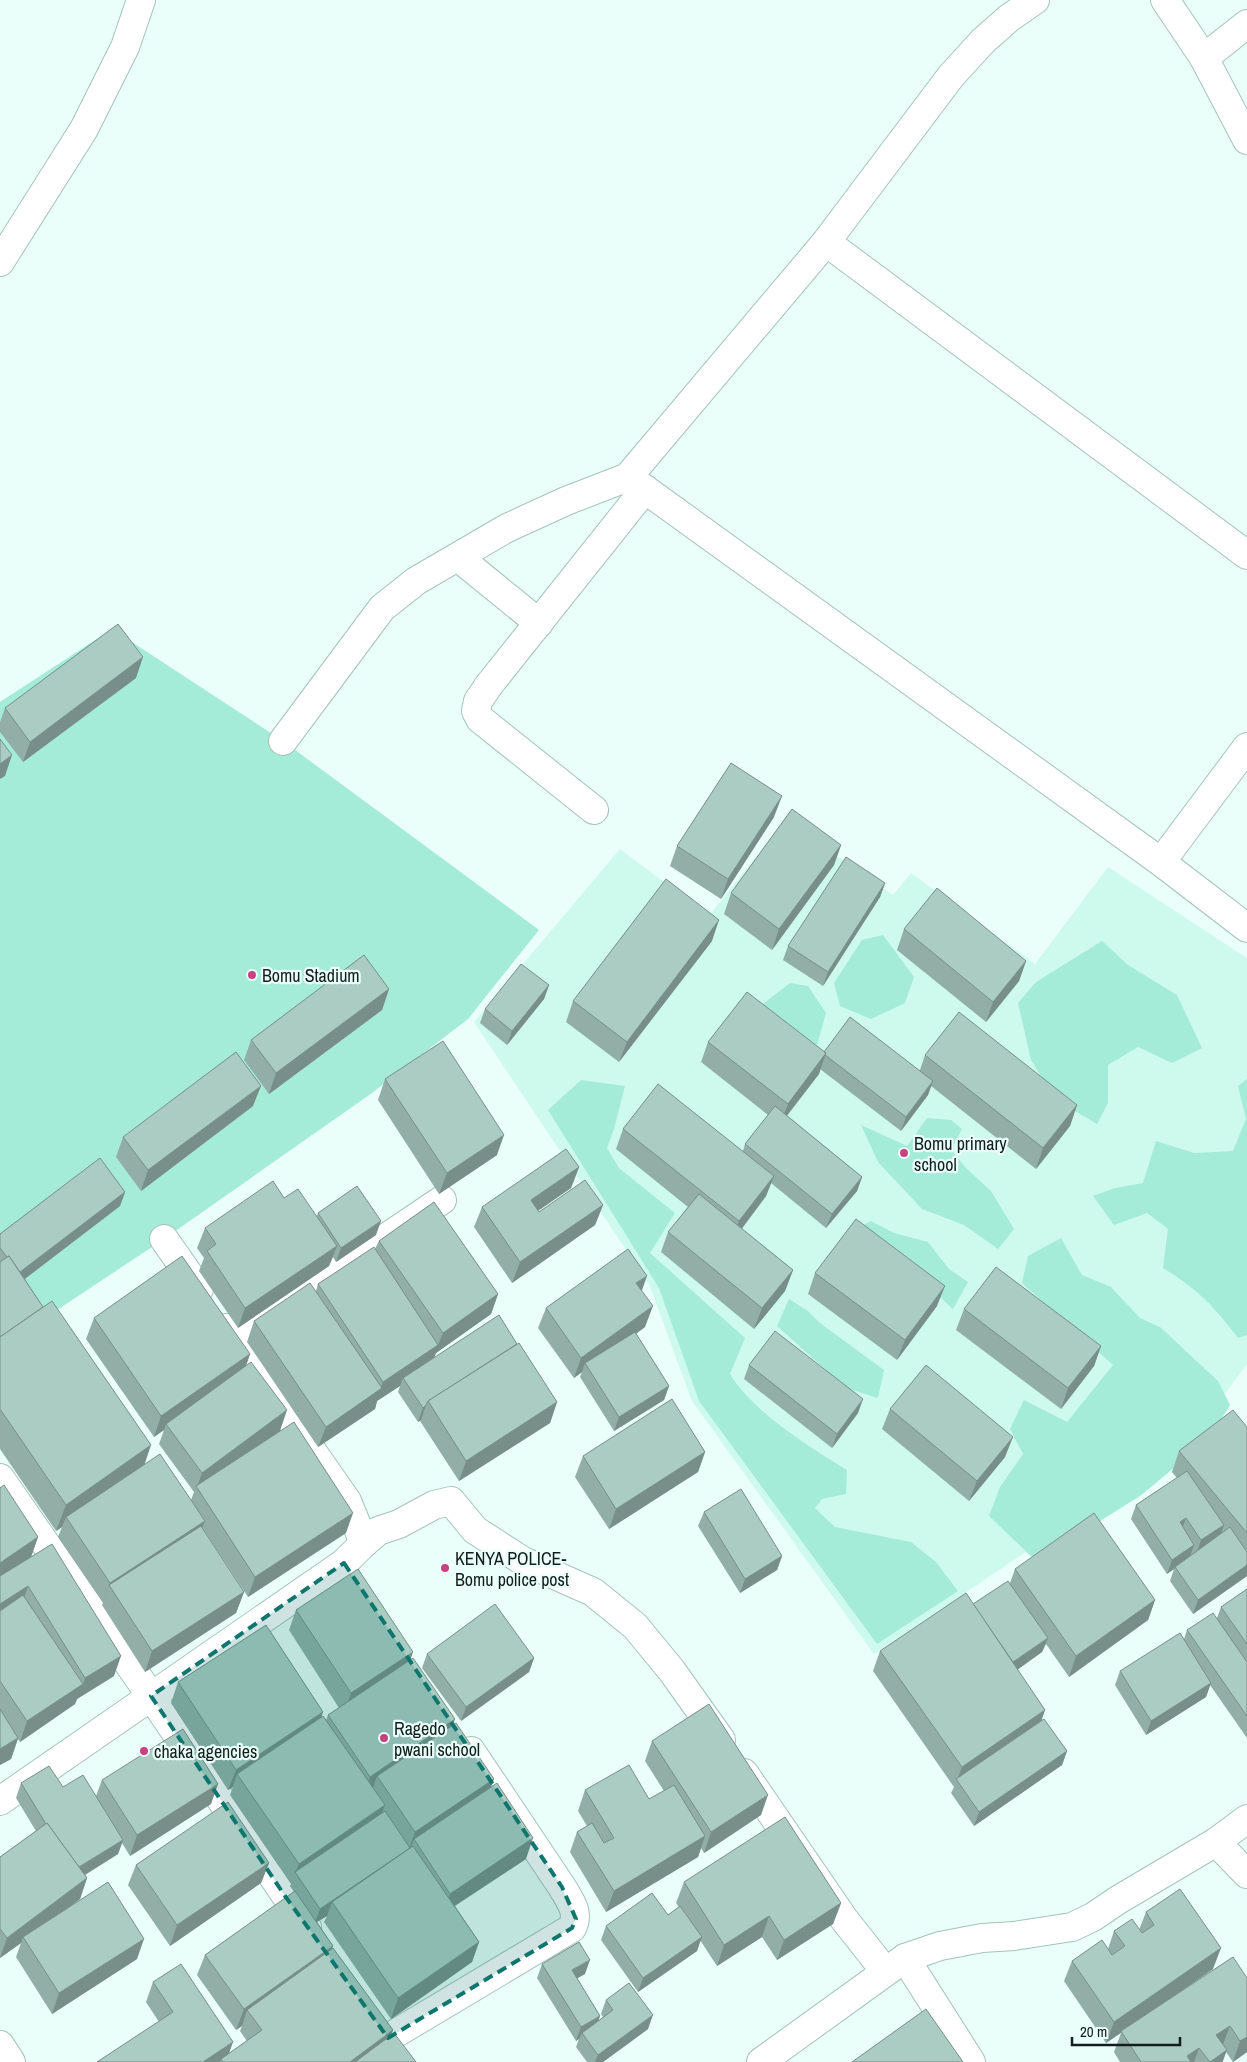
<svg xmlns="http://www.w3.org/2000/svg" width="1247" height="2062" font-family="'Archivo Narrow',sans-serif">
	<rect width="100%" height="100%" fill="#eafff9"/>
	<polygon fill="#cefaed" points="785,820 893,895 911,873 1035,964 1108,867 1247,958 1247,1364 1188,1443 874,1654 692,1401 649,1284 474,1022 620,849 709,916"/>
	<g fill="#a4ecd8">
		<polygon points="112,629 283,741 539,930 468,1019 372,1093 164,1239 39,1322 0,1274 0,702"/>
		<polygon points="883,935 914,977 905,1003 871,1019 840,1006 834,983 862,940"/>
		<polygon points="1102,941 1128,965 1177,995 1202,1048 1172,1063 1138,1047 1108,1065 1108,1103 1097,1124 1055,1099 1031,1060 1018,1003 1036,982"/>
		<polygon points="790,983 808,986 826,1013 816,1049 760,1006"/>
		<path d="M1247,1079V1335L1238,1338C1213,1305 1198,1290 1163,1268L1168,1229L1147,1213L1114,1225L1093,1196L1115,1188L1143,1183L1156,1141L1194,1153L1233,1151L1246,1119L1238,1086Z"/>
		<path d="M581,1080L625,1086L614,1129L607,1148L619,1168L675,1213L650,1253L745,1338L730,1374C753,1412 809,1447 847,1470L846,1494L822,1499L815,1508L835,1527L911,1542L936,1562L958,1591L877,1644L699,1401L659,1288L548,1110Z"/>
		<polygon points="927,1118 951,1120 962,1129 951,1150 966,1168 991,1191 1014,1229 998,1249 964,1225 922,1209 878,1162 861,1125 907,1146"/>
		<polygon points="871,1221 894,1233 928,1242 949,1269 968,1282 953,1309 923,1281 853,1230"/>
		<polygon points="1061,1238 1082,1275 1111,1287 1140,1318 1160,1327 1218,1381 1230,1405 1209,1439 1140,1496 1036,1561 989,1516 1000,1487 1023,1454 1010,1429 1024,1400 1067,1422 1113,1365 1022,1283 1028,1256"/>
		<polygon points="789,1299 808,1311 820,1323 884,1370 878,1398 846,1388 777,1326"/>
	</g>
	<g fill="none" stroke-linecap="round" stroke-linejoin="round">
		<g stroke="#a3c4ba" stroke-width="30">
			<g id="street">
				<polyline points="1204,58 1247,24"/>
				<polyline points="826,242 1247,555"/>
				<polyline points="628,477 1161,862 1247,928"/>
				<polyline points="459,558 539,623"/>
				<polyline points="283,741 382,608 416,581 507,528 566,501 628,477 826,242 951,76 983,41 1009,18 1035,0"/>
				<polyline points="594,810 480,719 476,711 478,701 489,685 645,489"/>
				<polyline points="1161,862 1247,747"/>
				<polyline points="164,1239 199,1289"/>
				<polyline points="234,1340 442,1200"/>
				<polyline points="0,1478 151,1696 307,1927"/>
				<polyline points="364,1543 378,1531 399,1524 434,1505 451,1501 475,1530 523,1561 593,1592 635,1626 672,1671 721,1740"/>
				<polyline points="744,1773 844,1919 885,1971"/>
				<polyline points="0,1801 344,1563 364,1543 347,1501 226,1328"/>
				<polyline points="1216,1842 1247,1874"/>
				<polyline points="905,1958 971,2062"/>
				<path d="M388,2038L572,1928C580,1912 570,1901 562,1887L471,1751"/>
				<polyline points="761,2062 905,1958 940,1946 982,1938 1014,1936 1072,1927 1093,1917 1118,1900 1216,1842 1247,1819"/>
			</g>
		</g>
		<g stroke="#a3c4ba" stroke-width="30">
			<g id="secondary">
				<polyline points="1165,0 1204,58 1247,140"/>
				<polyline points="0,262 84,129 125,47 141,0"/>
				<polyline points="0,2045 11,2062"/>
			</g>
		</g>
		<use href="#street" stroke="#fff" stroke-width="28"/>
		<use href="#secondary" stroke="#fff" stroke-width="28"/>
	</g>
	<g fill="#92afa7">
		<polygon points="136,678 23,762 0,732 0,722 5,708"/>
		<polygon points="774,817 721,899 670,866 677,846"/>
		<polygon points="841,845 834,865 772,950 724,914 731,893"/>
		<polygon points="885,883 880,897 823,986 783,960 788,946"/>
		<polygon points="904,929 1026,961 1019,981 986,1022 897,950"/>
		<polygon points="712,941 619,1062 566,1022 573,1001"/>
		<polygon points="549,985 544,999 507,1045 480,1023 485,1009"/>
		<polygon points="389,989 382,1010 269,1094 244,1060 251,1040"/>
		<polygon points="708,1042 824,1052 920,1070 925,1055 1077,1105 1070,1126 1036,1169 931,1086 928,1095 901,1131 820,1069 819,1074 787,1116 862,1177 857,1191 826,1228 771,1183 766,1196 742,1229 793,1270 785,1291 754,1329 661,1252 668,1232 688,1207 616,1149 623,1129 743,1151 745,1144 768,1115 701,1062"/>
		<polygon points="385,1079 497,1155 439,1194 378,1100"/>
		<polygon points="253,1106 141,1191 116,1157 123,1137"/>
		<polygon points="579,1167 571,1188 538,1211 539,1212 603,1205 595,1225 512,1283 474,1227 482,1207"/>
		<polygon points="125,1192 120,1206 25,1279 144,1464 191,1500 194,1492 159,1444 164,1430 154,1437 86,1339 94,1318 250,1354 246,1365 280,1431 271,1437 346,1533 248,1597 202,1527 202,1528 244,1592 236,1613 145,1672 102,1605 103,1603 58,1537 62,1527 56,1531 0,1449 0,1234"/>
		<polygon points="284,1198 317,1216 318,1213 376,1235 336,1262 333,1257 329,1266 238,1328 199,1271 204,1258 197,1248 205,1228"/>
		<polygon points="379,1241 498,1294 491,1314 436,1353 434,1358 517,1344 557,1402 550,1423 459,1481 420,1421 421,1420 418,1422 398,1392 400,1386 377,1401 375,1409 318,1447 247,1342 254,1321 316,1291 318,1284 375,1249"/>
		<polygon points="815,1273 937,1306 897,1360 808,1294"/>
		<polygon points="642,1291 645,1327 636,1334 669,1386 664,1400 614,1431 580,1377 582,1372 574,1378 538,1328 546,1308"/>
		<polygon points="964,1309 1101,1346 1094,1366 1061,1409 956,1330"/>
		<polygon points="749,1365 858,1413 832,1448 744,1379"/>
		<polygon points="890,1409 1005,1457 969,1501 882,1429"/>
		<polygon points="1247,1427 1247,1576 1193,1614 1170,1581 1174,1569 1167,1574 1131,1519 1136,1505 1177,1478 1172,1472 1179,1451"/>
		<polygon points="705,1452 698,1472 609,1529 575,1477 583,1456"/>
		<polygon points="0,1488 38,1537 31,1557 114,1676 77,1699 75,1704 20,1742 18,1739 11,1759 0,1765"/>
		<polygon points="704,1512 782,1556 777,1570 740,1593 698,1526"/>
		<polygon points="1015,1569 1155,1600 1148,1620 1069,1677 1046,1644 1042,1652 1017,1670 1045,1710 1041,1720 1067,1751 1062,1765 974,1826 951,1793 954,1787 873,1671 880,1651 973,1604 1010,1583"/>
		<polygon points="1247,1589 1247,1738 1210,1685 1206,1697 1146,1735 1115,1685 1120,1671 1184,1639 1187,1630 1217,1618 1221,1607"/>
		<polygon points="296,1610 410,1660 455,1719 452,1726 491,1788 526,1859 455,1906 479,1942 472,1962 391,2019 324,1922 327,1916 317,1922 333,1946 331,1949 393,2030 391,2034 416,2062 97,2062 159,2022 146,2002 153,1982 228,2054 247,2041 240,2031 242,2026 236,2030 197,1975 205,1955 294,1892 290,1886 291,1884 230,1795 233,1787 228,1790 171,1703 178,1682 321,1717 326,1720 328,1715 339,1708 289,1630"/>
		<polygon points="427,1654 534,1658 529,1672 461,1721 422,1668"/>
		<polygon points="652,1741 761,1815 704,1853 701,1848 698,1857 606,1912 570,1852 577,1832 587,1826 578,1811 585,1790 649,1799 664,1791 645,1761"/>
		<polygon points="102,1780 211,1804 130,1856 122,1843 118,1854 85,1875 87,1878 80,1899 65,1910 137,1959 52,2014 16,1957 21,1943 0,1958 0,1857 36,1831 16,1798 21,1783 63,1787 96,1796"/>
		<polygon points="269,1863 261,1883 170,1946 128,1885 136,1865"/>
		<polygon points="684,1882 841,1903 833,1924 777,1960 762,1937 717,1966 700,1940 697,1951 638,1992 601,1940 606,1926 668,1915 679,1907 676,1903"/>
		<polygon points="1146,1912 1213,1969 1167,2001 1247,1978 1247,2052 1233,2062 1226,2052 1223,2062 1120,2062 1114,2052 1121,2033 1106,2043 1064,1981 1072,1961 1108,1949 1114,1931 1139,1930"/>
		<polygon points="542,1964 585,1974 577,1978 600,2016 598,2021 603,2017 601,2014 606,2000 648,2029 603,2062 587,2062 576,2047 579,2039 576,2041 537,1978"/>
	</g>
	<g fill="#778f88">
		<polygon points="143,657 136,678 23,762 30,742"/>
		<polygon points="12,755 5,776 0,779 0,764"/>
		<polygon points="782,796 774,817 721,899 728,879"/>
		<polygon points="841,845 834,865 772,950 779,929"/>
		<polygon points="885,883 880,897 823,986 828,972"/>
		<polygon points="719,920 712,941 619,1062 627,1042"/>
		<polygon points="1026,961 1019,981 986,1022 993,1002"/>
		<polygon points="549,985 544,999 507,1045 512,1031"/>
		<polygon points="389,989 382,1010 269,1094 276,1073"/>
		<polygon points="826,1053 819,1074 780,1124 788,1104"/>
		<polygon points="933,1081 928,1095 901,1131 906,1117"/>
		<polygon points="261,1086 253,1106 141,1191 148,1170"/>
		<polygon points="1077,1105 1070,1126 1036,1169 1043,1148"/>
		<polygon points="504,1135 497,1155 439,1194 447,1173"/>
		<polygon points="579,1167 571,1188 523,1221 531,1200"/>
		<polygon points="774,1176 766,1196 731,1242 739,1221"/>
		<polygon points="862,1177 857,1191 826,1228 832,1214"/>
		<polygon points="125,1192 120,1206 14,1287 19,1273"/>
		<polygon points="603,1205 595,1225 512,1283 520,1262"/>
		<polygon points="381,1221 376,1235 336,1262 341,1248"/>
		<polygon points="337,1246 329,1266 238,1328 245,1308"/>
		<polygon points="793,1270 785,1291 754,1329 762,1308"/>
		<polygon points="647,1276 640,1296 636,1283"/>
		<polygon points="945,1286 937,1306 897,1360 905,1340"/>
		<polygon points="498,1294 491,1314 436,1353 431,1365 403,1378 400,1386 377,1401 375,1409 318,1447 326,1427 380,1389 383,1382 438,1345 443,1333"/>
		<polygon points="653,1306 645,1327 588,1368 585,1363 582,1372 574,1378 581,1358"/>
		<polygon points="1101,1346 1094,1366 1061,1409 1068,1388"/>
		<polygon points="250,1354 243,1375 166,1424 164,1430 154,1437 161,1416"/>
		<polygon points="669,1386 664,1400 614,1431 619,1417"/>
		<polygon points="863,1399 858,1413 832,1448 837,1434"/>
		<polygon points="557,1402 550,1423 459,1481 466,1461"/>
		<polygon points="426,1405 421,1420 418,1422 423,1408"/>
		<polygon points="287,1410 280,1431 199,1490 197,1487 202,1473"/>
		<polygon points="1013,1437 1005,1457 969,1501 977,1481"/>
		<polygon points="151,1445 142,1472 66,1517 62,1527 56,1531 66,1505"/>
		<polygon points="705,1452 698,1472 609,1529 616,1509"/>
		<polygon points="353,1513 346,1533 248,1597 255,1577"/>
		<polygon points="1186,1518 1181,1532 1180,1522"/>
		<polygon points="205,1521 197,1541 109,1585 102,1604 110,1583"/>
		<polygon points="1224,1525 1219,1539 1196,1555 1201,1540"/>
		<polygon points="38,1537 31,1557 0,1578 0,1563"/>
		<polygon points="1194,1545 1189,1559 1175,1567 1174,1569 1167,1574 1172,1560"/>
		<polygon points="782,1556 777,1570 740,1593 745,1579"/>
		<polygon points="1247,1565 1247,1576 1193,1614 1198,1600"/>
		<polygon points="28,1586 21,1607 0,1620 0,1604"/>
		<polygon points="244,1592 236,1613 145,1672 152,1651"/>
		<polygon points="1155,1600 1148,1620 1069,1677 1076,1656"/>
		<polygon points="1048,1638 1042,1652 1004,1679 1009,1665"/>
		<polygon points="413,1652 406,1673 344,1714 351,1693"/>
		<polygon points="121,1656 114,1676 77,1699 75,1704 20,1742 27,1721 83,1684 85,1678"/>
		<polygon points="534,1658 529,1672 461,1721 466,1707"/>
		<polygon points="1211,1683 1206,1697 1146,1735 1151,1721"/>
		<polygon points="1045,1710 1038,1731 957,1780 962,1767"/>
		<polygon points="323,1712 316,1733 237,1774 233,1787 228,1790 236,1770"/>
		<polygon points="455,1719 447,1740 377,1776 372,1791 362,1797 370,1777"/>
		<polygon points="18,1738 11,1759 0,1765 0,1749"/>
		<polygon points="1067,1751 1062,1765 974,1826 979,1812"/>
		<polygon points="494,1779 486,1799 414,1839 405,1862 332,1902 327,1916 315,1923 320,1909 409,1849 415,1832"/>
		<polygon points="218,1784 211,1804 130,1856 137,1835"/>
		<polygon points="768,1795 761,1815 704,1853 711,1832"/>
		<polygon points="385,1805 377,1826 295,1873 299,1864"/>
		<polygon points="705,1836 698,1857 606,1912 614,1891"/>
		<polygon points="533,1838 526,1859 442,1914 450,1894"/>
		<polygon points="123,1840 118,1854 70,1884 75,1870"/>
		<polygon points="269,1863 261,1883 170,1946 177,1925"/>
		<polygon points="87,1878 80,1899 25,1940 23,1937 21,1943 0,1958 7,1938"/>
		<polygon points="841,1903 833,1924 777,1960 784,1940"/>
		<polygon points="769,1916 762,1937 717,1966 724,1945"/>
		<polygon points="702,1937 697,1951 638,1992 643,1978"/>
		<polygon points="144,1939 137,1959 52,2014 59,1993"/>
		<polygon points="479,1942 472,1962 391,2019 398,1998"/>
		<polygon points="333,1946 325,1966 247,2010 242,2026 236,2030 244,2009"/>
		<polygon points="1221,1948 1213,1969 1106,2043 1114,2022"/>
		<polygon points="590,1960 585,1974 567,1984 572,1970"/>
		<polygon points="653,2015 648,2029 603,2062 595,2062 598,2055"/>
		<polygon points="600,2016 595,2030 582,2033 579,2039 576,2041 581,2027"/>
		<polygon points="1230,2026 1222,2047 1216,2035"/>
		<polygon points="393,2030 385,2051 370,2062 350,2062"/>
		<polygon points="1247,2037 1247,2052 1233,2062 1240,2041"/>
		<polygon points="233,2042 226,2062 221,2059 220,2062 203,2062"/>
		<polygon points="1199,2048 1194,2062 1185,2062 1187,2056"/>
		<polygon points="1227,2050 1222,2062 1210,2062"/>
	</g>
	<g fill="#aaccc2" stroke="#778f88">
		<polygon points="118,624 143,657 30,742 5,708"/>
		<polygon points="0,739 12,755 0,764"/>
		<polygon points="731,763 782,796 728,879 677,846"/>
		<polygon points="792,809 841,845 779,929 731,893"/>
		<polygon points="846,857 885,883 828,972 788,946"/>
		<polygon points="666,879 719,920 627,1042 573,1001"/>
		<polygon points="937,888 1026,961 993,1002 904,929"/>
		<polygon points="364,955 389,989 276,1073 251,1040"/>
		<polygon points="521,964 549,985 512,1031 485,1009"/>
		<polygon points="747,992 826,1053 788,1104 708,1042"/>
		<polygon points="959,1012 1077,1105 1043,1148 925,1055"/>
		<polygon points="850,1017 933,1081 906,1117 825,1055 826,1053 824,1052"/>
		<polygon points="443,1041 504,1135 447,1173 385,1079"/>
		<polygon points="236,1052 261,1086 148,1170 123,1137"/>
		<polygon points="658,1084 774,1176 739,1221 623,1129"/>
		<polygon points="775,1106 862,1177 832,1214 745,1144"/>
		<polygon points="566,1149 579,1167 531,1200 539,1212 585,1180 603,1205 520,1262 482,1207"/>
		<polygon points="100,1158 125,1192 20,1272 9,1256 7,1257 0,1248 0,1234"/>
		<polygon points="273,1181 284,1198 298,1189 337,1246 245,1308 207,1251 216,1244 205,1228"/>
		<polygon points="357,1186 381,1221 341,1248 318,1213"/>
		<polygon points="699,1194 793,1270 762,1308 668,1232"/>
		<polygon points="434,1202 498,1294 443,1333 379,1241"/>
		<polygon points="856,1219 945,1286 905,1340 815,1273"/>
		<polygon points="374,1247 438,1345 383,1382 318,1284"/>
		<polygon points="628,1249 647,1276 636,1283 653,1306 581,1358 546,1308"/>
		<polygon points="9,1256 43,1307 0,1337 0,1262"/>
		<polygon points="182,1256 250,1354 161,1416 94,1318"/>
		<polygon points="996,1267 1101,1346 1068,1388 964,1309"/>
		<polygon points="310,1283 382,1388 326,1427 254,1321"/>
		<polygon points="52,1301 151,1445 66,1505 0,1409 0,1337"/>
		<polygon points="499,1315 517,1344 428,1401 426,1405 423,1408 403,1378"/>
		<polygon points="775,1331 863,1399 837,1434 749,1365"/>
		<polygon points="635,1332 669,1386 619,1417 585,1363"/>
		<polygon points="519,1343 557,1402 466,1461 428,1401"/>
		<polygon points="251,1362 287,1410 202,1473 166,1424"/>
		<polygon points="926,1365 1013,1437 977,1481 890,1409"/>
		<polygon points="672,1399 705,1452 616,1509 583,1456"/>
		<polygon points="1233,1410 1247,1427 1247,1533 1179,1451"/>
		<polygon points="294,1422 353,1513 255,1577 196,1486"/>
		<polygon points="160,1454 205,1521 110,1583 66,1517"/>
		<polygon points="1187,1471 1224,1525 1201,1540 1186,1518 1180,1522 1194,1545 1172,1560 1136,1505"/>
		<polygon points="4,1485 38,1537 0,1563 0,1488"/>
		<polygon points="741,1489 782,1556 745,1579 704,1512"/>
		<polygon points="1094,1513 1155,1600 1076,1656 1015,1569"/>
		<polygon points="201,1526 244,1592 152,1651 109,1585"/>
		<polygon points="1230,1527 1247,1552 1247,1565 1198,1600 1175,1567"/>
		<polygon points="52,1544 121,1656 85,1678 28,1586 0,1604 0,1576"/>
		<polygon points="358,1569 413,1652 351,1693 296,1610"/>
		<polygon points="1008,1581 1048,1638 1013,1662 973,1604"/>
		<polygon points="1247,1589 1247,1644 1221,1607"/>
		<polygon points="966,1593 1045,1710 962,1767 880,1651"/>
		<polygon points="23,1595 83,1684 27,1721 0,1681 0,1611"/>
		<polygon points="495,1604 534,1658 466,1707 427,1654"/>
		<polygon points="1213,1613 1247,1662 1247,1716 1187,1630"/>
		<polygon points="266,1625 323,1712 236,1770 178,1682"/>
		<polygon points="1180,1633 1211,1683 1151,1721 1120,1671"/>
		<polygon points="413,1658 455,1719 370,1777 328,1715"/>
		<polygon points="709,1704 768,1795 711,1832 652,1741"/>
		<polygon points="0,1709 18,1738 0,1749"/>
		<polygon points="323,1716 385,1805 299,1864 237,1774"/>
		<polygon points="1044,1719 1067,1751 979,1812 956,1779"/>
		<polygon points="456,1723 494,1779 415,1832 377,1776"/>
		<polygon points="183,1729 218,1784 137,1835 102,1780"/>
		<polygon points="629,1765 649,1799 674,1785 705,1836 614,1891 577,1832 592,1823 604,1843 614,1838 585,1790"/>
		<polygon points="49,1766 63,1787 83,1775 123,1840 79,1867 47,1823 46,1824 21,1783"/>
		<polygon points="497,1783 533,1838 450,1894 414,1839"/>
		<polygon points="228,1802 269,1863 177,1925 136,1865"/>
		<polygon points="385,1811 410,1848 320,1909 295,1872"/>
		<polygon points="785,1817 841,1903 784,1940 769,1916 724,1945 684,1882"/>
		<polygon points="47,1823 87,1878 7,1938 0,1929 0,1857"/>
		<polygon points="413,1846 479,1942 398,1998 332,1902"/>
		<polygon points="108,1882 144,1939 59,1993 23,1937"/>
		<polygon points="1180,1889 1221,1948 1114,2022 1072,1961 1102,1940 1112,1955 1125,1946 1114,1931 1132,1919 1142,1933 1154,1925 1146,1912"/>
		<polygon points="295,1891 333,1946 244,2009 205,1955"/>
		<polygon points="652,1893 668,1915 680,1906 702,1937 643,1978 606,1926"/>
		<polygon points="579,1942 590,1960 572,1970 600,2016 581,2027 542,1964"/>
		<polygon points="333,1948 393,2030 350,2062 223,2062 221,2059 262,2030 247,2010"/>
		<polygon points="1233,1957 1247,1978 1247,2037 1240,2041 1230,2026 1216,2035 1227,2050 1210,2062 1199,2048 1187,2056 1191,2062 1141,2062 1121,2031"/>
		<polygon points="181,1964 233,2042 203,2062 97,2062 173,2012 153,1982"/>
		<polygon points="629,1983 653,2015 598,2055 582,2033 613,2010 606,2000"/>
		<polygon points="926,2009 963,2062 852,2062"/>
		<polygon points="394,2033 416,2062 355,2062"/>
	</g>
	<path fill="#0f766e" fill-opacity="0.2" stroke="#0f766e" stroke-width="4" stroke-dasharray="10 6" stroke-linejoin="round" d="M344,1563L562,1887L576,1919L572,1928L388,2038L285,1896L151,1696Z"/>
	<g fill="#c84180" stroke="#eafff9" stroke-width="2">
		<circle cx="252" cy="975" r="5"/>
		<circle cx="904" cy="1153" r="5"/>
		<circle cx="445" cy="1568" r="5"/>
		<circle cx="384" cy="1738" r="5"/>
		<circle cx="144" cy="1751" r="5"/>
	</g>
	<g text-anchor="middle" dominant-baseline="central" stroke-width="4.5" stroke-linejoin="round" paint-order="stroke">
		<g font-size="18" fill="#121e1b" stroke="#eafff9" text-anchor="start">
			<text x="262" y="975">Bomu Stadium</text>
			<text x="914" y="1143">Bomu primary<tspan x="914" dy="21">school</tspan></text>
			<text x="455" y="1558">KENYA POLICE-<tspan x="455" dy="21">Bomu police post</tspan></text>
			<text x="394" y="1728">Ragedo<tspan x="394" dy="21">pwani school</tspan></text>
			<text x="154" y="1751">chaka agencies</text>
		</g>
	</g>
	<path d="M1072 2037v8h108v-8" fill="none" stroke="#121e1b" stroke-width="2.5"/>
	<text x="1080" y="2037" font-size="15" fill="#121e1b" stroke="#eafff9" stroke-width="4" paint-order="stroke">20 m</text>
</svg>
